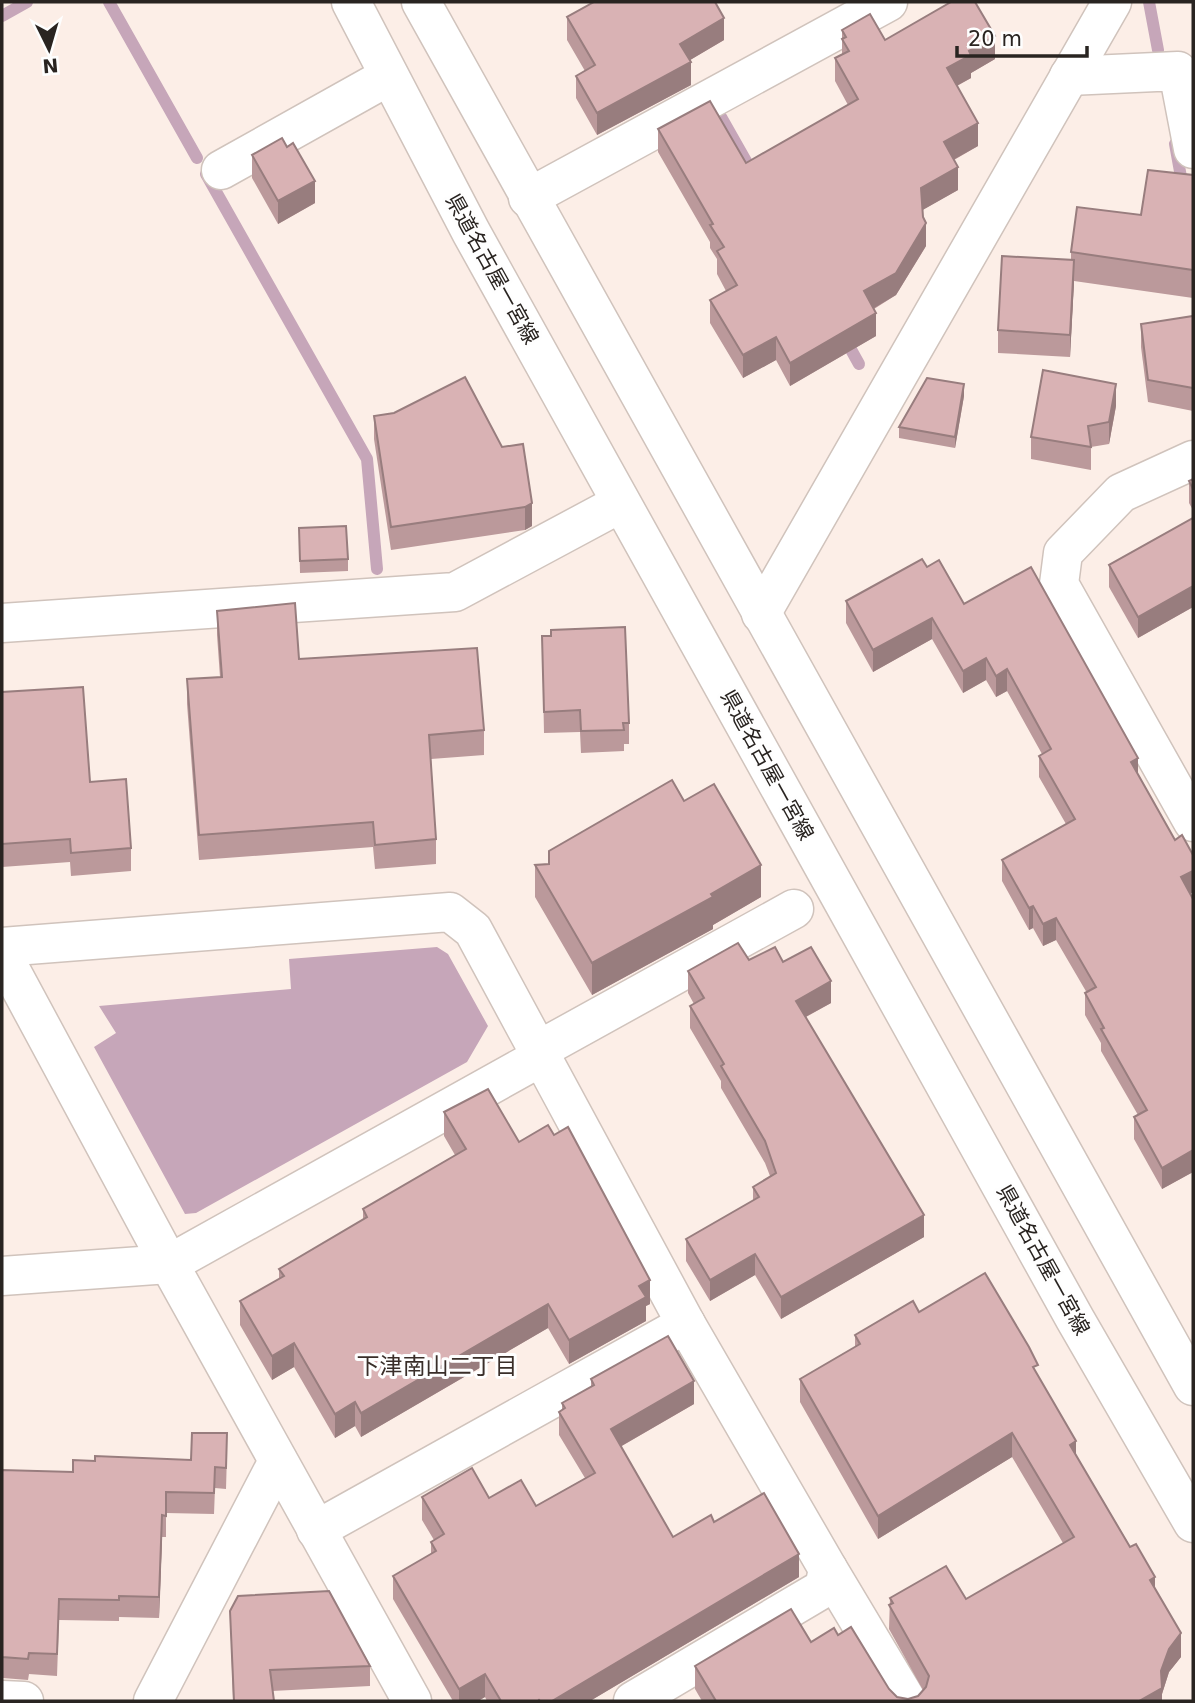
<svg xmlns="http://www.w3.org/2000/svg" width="1195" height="1703" font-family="'DejaVu Sans','Noto Sans JP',sans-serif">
	<rect width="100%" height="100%" fill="#fceee7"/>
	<polygon fill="#c6a6b9" points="437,947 448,954 488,1026 467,1062 196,1213 185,1214 94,1047 116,1033 99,1006 291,989 289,959"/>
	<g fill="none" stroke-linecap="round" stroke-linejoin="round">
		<g stroke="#c6a6b9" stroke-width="12">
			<polyline points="109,2 197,158"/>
			<polyline points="1149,2 1158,50"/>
			<polyline points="2,16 27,2"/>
			<polyline points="721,117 755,177"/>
			<polyline points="1175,144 1183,188"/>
			<polyline points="206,174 367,459 377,569"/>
			<polyline points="844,337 859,364"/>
		</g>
		<g stroke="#d0c3bc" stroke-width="41">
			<g id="minor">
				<polyline points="1069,76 1178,71 1193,149"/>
				<polyline points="221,170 389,76"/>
				<polyline points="528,198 888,2"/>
				<polyline points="1193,460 1121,493 1063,553 1059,584 1193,822"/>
				<polyline points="761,614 1112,2"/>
				<polyline points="2,623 455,592 621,503"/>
				<polyline points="2,947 450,912 473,930 686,1324 828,1569 824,1588 633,1701"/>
				<polyline points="2,954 169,1264 412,1701"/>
				<polyline points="537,1051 794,909"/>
				<polyline points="2,1276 169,1264 541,1057"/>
				<polyline points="316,1530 686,1324"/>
				<polyline points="828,1569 907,1701"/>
				<polyline points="2,1700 24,1701"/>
				<polyline points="153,1701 278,1461"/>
			</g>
		</g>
		<g stroke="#d0c3bc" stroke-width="41">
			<g id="secondary">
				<polyline points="351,2 471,232 1075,1319 1193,1523"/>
				<polyline points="421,2 1193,1386"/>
			</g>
		</g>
		<use href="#minor" stroke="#fff" stroke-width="38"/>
		<use href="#secondary" stroke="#fff" stroke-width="38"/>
	</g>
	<g fill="#bb999b">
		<polygon points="567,17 724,40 690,60 691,85 597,135 576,98 576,76 585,71 567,40"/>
		<polygon points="842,30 885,40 995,59 971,73 971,78 957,86 978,146 954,160 958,190 922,210 926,246 896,295 874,309 876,336 790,386 776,360 743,378 710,323 710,300 726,291 717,274 717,259 710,248 710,242 658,152 658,129 746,163 848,105 835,81 835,58 842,55"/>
		<polygon points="252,155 315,203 278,224 252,178"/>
		<polygon points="1193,175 1193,298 1074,281 1070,357 998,353 998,330 1071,260 1071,252 1141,215"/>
		<polygon points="1193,316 1193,411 1148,402 1141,347 1141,324"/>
		<polygon points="964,396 955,448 899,438 899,427"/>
		<polygon points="1116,406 1109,444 1091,447 1091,470 1031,459 1031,437"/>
		<polygon points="374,416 502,447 532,526 525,530 391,550 374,439"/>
		<polygon points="1193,479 1193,510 1189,503 1189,481"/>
		<polygon points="1193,518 1193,607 1138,638 1109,587 1109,565"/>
		<polygon points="299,528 348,559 348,571 300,573"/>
		<polygon points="927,567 1138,774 1175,840 1193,855 1193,892 1190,894 1193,899 1193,1172 1162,1189 1134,1139 1134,1117 1138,1115 1101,1051 1101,1043 1085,1015 1085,993 1087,993 1056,940 1043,946 1033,928 1029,930 1002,881 1002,860 1066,824 1039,777 1039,756 1042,754 1007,691 996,697 986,680 963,693 932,639 873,672 846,623 846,601"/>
		<polygon points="217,611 299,659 484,730 484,755 431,759 436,839 436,864 375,869 373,847 199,860 187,704 187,679 220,677 217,635"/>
		<polygon points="542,636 629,723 629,744 624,744 624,751 581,753 580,732 544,733"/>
		<polygon points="2,692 90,782 131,848 131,871 71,876 70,862 2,867"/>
		<polygon points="684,801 761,897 713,925 713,929 592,995 535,897 535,865 549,864"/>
		<polygon points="749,960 783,962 831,1003 806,1017 924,1237 781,1319 755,1275 710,1301 686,1261 686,1239 753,1201 753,1187 770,1176 765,1163 721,1088 721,1081 690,1028 690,1006 694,1004 688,993 688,971"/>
		<polygon points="444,1112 519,1142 650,1304 646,1306 646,1321 569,1364 548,1328 361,1437 355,1426 335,1438 294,1367 272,1380 240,1325 240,1301 279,1279 279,1269 363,1220 363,1209 455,1155 444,1136"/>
		<polygon points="919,1312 1038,1375 1076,1455 1155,1588 1181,1657 1169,1672 1162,1694 1162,1701 702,1701 695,1689 695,1666 811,1642 838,1635 897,1697 908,1699 918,1696 923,1690 889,1629 890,1598 966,1599 1063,1543 1012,1457 878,1539 800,1402 800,1379 855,1347 855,1335"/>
		<polygon points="591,1379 694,1404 620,1447 673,1537 714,1522 799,1577 590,1701 487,1701 485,1697 478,1701 453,1701 393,1599 393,1576 431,1554 431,1542 434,1540 422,1520 422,1497 489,1498 536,1506 585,1478 559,1435 559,1412 562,1410 562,1403 591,1387"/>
		<polygon points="227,1454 226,1489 215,1488 214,1514 166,1513 166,1537 162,1537 159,1618 119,1617 119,1621 59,1620 57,1676 29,1674 28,1680 3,1678 2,1470 73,1472 95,1461 191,1460"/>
		<polygon points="230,1611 370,1666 370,1686 272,1691 274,1701 233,1701"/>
	</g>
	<g fill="#987d7e">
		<polygon points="724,18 724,40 680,66 680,44"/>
		<polygon points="995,36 995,59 971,73 971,78 947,91 947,68 969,51"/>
		<polygon points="691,62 691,85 597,135 597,113"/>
		<polygon points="978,123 978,146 944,165 944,142"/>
		<polygon points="958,167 958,190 921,211 921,188"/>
		<polygon points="315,181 315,203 278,224 278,201"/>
		<polygon points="926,223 926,246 896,295 864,314 864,291"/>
		<polygon points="1074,260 1074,283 1070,357 1070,335"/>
		<polygon points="876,313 876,336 790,386 790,363"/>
		<polygon points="776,337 776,360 743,378 743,355"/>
		<polygon points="964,384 964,396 955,448 955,437"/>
		<polygon points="1116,384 1116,406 1109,444 1109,422"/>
		<polygon points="532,503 532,526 525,530 525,507"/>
		<polygon points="1193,586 1193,607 1138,638 1138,617"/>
		<polygon points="932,618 932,639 873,672 873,650"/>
		<polygon points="986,658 986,680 963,693 963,671"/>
		<polygon points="1007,669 1007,691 996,697 996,676"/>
		<polygon points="1138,758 1138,780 1131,762"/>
		<polygon points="761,865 761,897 713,925 713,929 592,995 592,963"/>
		<polygon points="1193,871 1193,892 1181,899 1181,877"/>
		<polygon points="1033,906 1033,928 1029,930 1029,908"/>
		<polygon points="1056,918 1056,940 1043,946 1043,924"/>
		<polygon points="831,981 831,1003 796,1022 796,1001"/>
		<polygon points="1193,1150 1193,1172 1162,1189 1162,1168"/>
		<polygon points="924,1215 924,1237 781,1319 781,1297"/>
		<polygon points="755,1254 755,1275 710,1301 710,1280"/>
		<polygon points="650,1280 650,1304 646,1306 646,1321 569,1364 569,1340 639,1286"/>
		<polygon points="548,1304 548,1328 361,1437 361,1413"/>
		<polygon points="294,1343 294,1367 272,1380 272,1356"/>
		<polygon points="694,1381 694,1404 611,1452 611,1429"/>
		<polygon points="355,1402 355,1426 335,1438 335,1414"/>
		<polygon points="1012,1433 1012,1457 878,1539 878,1516"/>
		<polygon points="1076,1441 1076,1465 1070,1445"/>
		<polygon points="162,1515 162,1537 159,1618 159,1597"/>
		<polygon points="799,1554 799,1577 590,1701 552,1701"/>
		<polygon points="1155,1577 1155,1600 1150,1580"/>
		<polygon points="1181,1633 1181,1657 1169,1672 1162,1694 1162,1701 1139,1701 1161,1671 1169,1649"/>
		<rect x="2" y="1657" width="1" height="21"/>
		<polygon points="485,1674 485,1697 478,1701 459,1701 459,1689"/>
	</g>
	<g fill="#d9b2b4" stroke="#987d7e" stroke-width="2">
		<polygon points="594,2 715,2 724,18 680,44 691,62 597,113 576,76 595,65 567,17"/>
		<polygon points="951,2 975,2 995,36 969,51 971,55 947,68 978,123 944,142 958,167 921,188 923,217 926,223 896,273 864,291 876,313 790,363 776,337 743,355 710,300 737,285 717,251 724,247 710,225 713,224 658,129 710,101 746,163 858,99 835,58 849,51 842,39 846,37 842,30 870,14 885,40"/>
		<polygon points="282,138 287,147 293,143 315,181 278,201 252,155"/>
		<polygon points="1148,170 1193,175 1193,270 1071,252 1077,207 1141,215"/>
		<polygon points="1002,256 1074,260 1070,335 998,330"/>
		<polygon points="1193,316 1193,388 1148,380 1141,324"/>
		<polygon points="1043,370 1116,384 1109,422 1088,426 1091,447 1031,437"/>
		<polygon points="465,377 502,447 523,444 532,503 525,507 391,527 374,416 394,413"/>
		<polygon points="927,378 964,384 955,437 899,427"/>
		<polygon points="1193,479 1193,489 1189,481"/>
		<polygon points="1193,518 1193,586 1138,617 1109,565"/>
		<polygon points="346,526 348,559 300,561 299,528"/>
		<polygon points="922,559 927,567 939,560 964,604 1031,567 1138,758 1131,762 1175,840 1182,835 1193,855 1193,871 1181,877 1193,899 1193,1150 1162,1168 1134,1117 1147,1110 1101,1029 1104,1028 1085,993 1096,987 1056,918 1043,924 1033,906 1029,908 1002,860 1075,819 1039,756 1051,749 1007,669 996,676 986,658 963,671 932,618 873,650 846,601"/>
		<polygon points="295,603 299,659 477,648 484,730 429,735 436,839 375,845 373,822 199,835 187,679 222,677 217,611"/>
		<polygon points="625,627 629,723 623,723 624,730 581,731 580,710 544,712 542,636 551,636 551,630"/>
		<polygon points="83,687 90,782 126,779 131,848 71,853 70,839 2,844 2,692"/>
		<polygon points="672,780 684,801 714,784 761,865 711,894 713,897 592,963 535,865 549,864 549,851"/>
		<polygon points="738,943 749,960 775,947 783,962 811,947 831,981 796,1001 924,1215 781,1297 755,1254 710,1280 686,1239 759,1197 753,1187 776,1173 765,1141 721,1066 724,1064 690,1006 704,998 688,971"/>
		<polygon points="488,1089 519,1142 548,1125 554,1135 568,1127 650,1280 639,1286 646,1297 569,1340 548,1304 361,1413 355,1402 335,1414 294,1343 272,1356 240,1301 284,1276 279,1269 367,1217 363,1209 466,1149 444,1112"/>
		<polygon points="985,1273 1029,1347 1038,1365 1033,1367 1076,1441 1070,1445 1130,1547 1136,1544 1155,1577 1150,1580 1181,1633 1169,1649 1161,1671 1162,1688 1139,1701 716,1701 695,1666 791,1609 811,1642 834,1628 838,1635 851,1627 889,1689 897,1697 908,1699 918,1696 926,1687 929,1676 889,1605 893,1603 890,1598 946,1566 966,1599 1074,1537 1012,1433 878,1516 800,1379 860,1344 855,1335 913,1301 919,1312"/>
		<polygon points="668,1336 694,1381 611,1429 673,1537 711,1515 714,1522 764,1493 799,1554 552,1701 540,1701 539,1700 538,1701 501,1701 485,1674 459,1689 393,1576 436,1551 431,1542 444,1534 422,1497 472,1468 489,1498 521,1480 536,1506 595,1473 559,1412 565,1408 562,1403 594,1385 591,1379"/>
		<polygon points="192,1433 227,1433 226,1468 215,1467 214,1493 166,1492 166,1516 162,1515 159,1597 119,1596 119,1600 59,1599 57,1654 29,1653 28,1659 2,1657 2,1470 73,1472 73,1460 95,1461 95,1456 191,1460"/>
		<polygon points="329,1591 370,1666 270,1670 274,1701 234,1701 230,1611 238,1596"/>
	</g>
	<g text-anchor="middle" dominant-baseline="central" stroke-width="6" stroke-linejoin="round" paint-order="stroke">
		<g font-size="21" fill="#292421" stroke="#fefefe">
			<text transform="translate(492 269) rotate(61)">県道名古屋一宮線</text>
			<text transform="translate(767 765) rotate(61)">県道名古屋一宮線</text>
			<text transform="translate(1043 1260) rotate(61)">県道名古屋一宮線</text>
		</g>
		<g font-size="23" fill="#392e29" stroke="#fefefe">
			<text x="437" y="1366">下津南山二丁目</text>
		</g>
	</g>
	<rect width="1195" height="1703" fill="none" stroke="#292421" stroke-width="7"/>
	<g transform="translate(49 49) rotate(175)" stroke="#fefefe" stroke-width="5" paint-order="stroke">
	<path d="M0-5L12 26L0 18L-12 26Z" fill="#292421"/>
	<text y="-10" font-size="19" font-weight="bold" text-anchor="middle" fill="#292421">N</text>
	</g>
	<path d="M957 46v10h130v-10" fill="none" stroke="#292421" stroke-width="3.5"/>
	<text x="968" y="46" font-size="21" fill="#292421" stroke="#fefefe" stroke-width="5" paint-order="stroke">20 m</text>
</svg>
